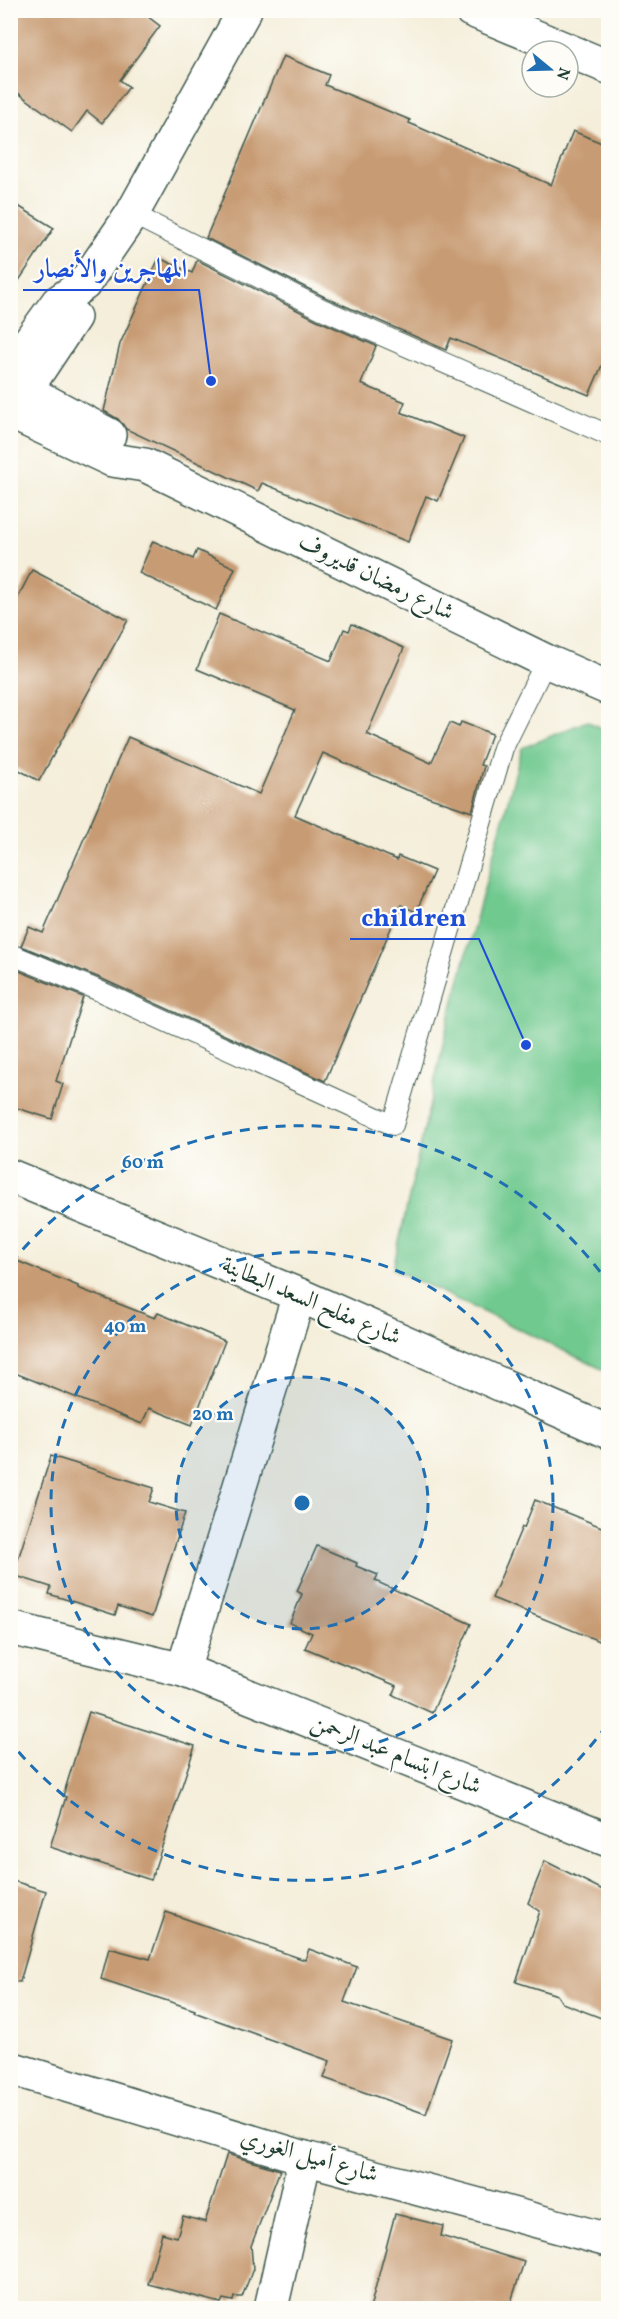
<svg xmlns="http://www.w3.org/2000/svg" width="619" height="2319" font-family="Vollkorn,Amiri,serif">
	<rect width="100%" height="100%" fill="#fdfcf7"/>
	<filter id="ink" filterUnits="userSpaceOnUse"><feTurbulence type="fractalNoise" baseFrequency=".0167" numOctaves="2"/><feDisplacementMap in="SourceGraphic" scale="12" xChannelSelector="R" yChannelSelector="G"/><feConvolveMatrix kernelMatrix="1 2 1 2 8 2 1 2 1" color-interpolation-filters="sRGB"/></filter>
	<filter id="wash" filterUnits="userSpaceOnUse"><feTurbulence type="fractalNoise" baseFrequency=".008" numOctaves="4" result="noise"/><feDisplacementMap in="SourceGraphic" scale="24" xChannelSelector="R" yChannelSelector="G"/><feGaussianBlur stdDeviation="1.35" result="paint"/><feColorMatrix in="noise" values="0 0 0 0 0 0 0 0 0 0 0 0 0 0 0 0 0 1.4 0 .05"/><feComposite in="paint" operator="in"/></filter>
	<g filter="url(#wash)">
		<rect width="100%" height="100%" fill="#f4eeda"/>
		<polygon fill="#70c98f" stroke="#488362" stroke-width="1.5" points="587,721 608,732 608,1372 393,1269 447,1026 522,748"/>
		<g id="blocks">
			<g fill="#c79b73">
				<polygon points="10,10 139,10 160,26 120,80 129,87 102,123 87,111 72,132 10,87"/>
				<polygon points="283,56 329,75 325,85 410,120 409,123 551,185 573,131 609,146 609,349 589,395 451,338 446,350 327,298 206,238"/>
				<polygon points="10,201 54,228 10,294"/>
				<polygon points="159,258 192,273 197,260 317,320 376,346 361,384 405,402 401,412 464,438 438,501 426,496 408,542 262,483 258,491 126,429 118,419 104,411 120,344"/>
				<polygon points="153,541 193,559 197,550 235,568 216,610 139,573"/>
				<polygon points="32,570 128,620 39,781 10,765 10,613"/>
				<polygon points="219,614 331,661 344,629 349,631 352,624 404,648 367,734 431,763 450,723 459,727 461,722 492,734 480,765 484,766 472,812 401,788 323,753 295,815 397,860 398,856 434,871 416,912 401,905 325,1081 100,978 21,946 29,927 43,933 128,737 259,794 295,710 197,669"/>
				<polygon points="12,968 83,997 56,1081 63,1084 52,1119 10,1106"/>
				<polygon points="10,1258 78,1286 78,1288 155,1318 158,1313 225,1341 192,1425 149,1408 142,1424 10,1371"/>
				<polygon points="51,1456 154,1488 149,1502 185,1513 152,1617 118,1606 115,1615 49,1594 51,1587 13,1575"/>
				<polygon points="535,1500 609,1530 609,1645 492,1598 522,1527 524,1528"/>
				<polygon points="317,1546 357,1563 356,1566 378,1575 375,1581 471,1624 432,1713 393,1695 397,1686 305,1648 312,1633 290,1623 302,1594 297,1591"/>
				<polygon points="89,1712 195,1746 151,1880 50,1847 66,1797 63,1796"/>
				<polygon points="545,1861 609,1893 609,2021 562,2003 557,1995 516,1982 540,1911 528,1903"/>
				<polygon points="10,1880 46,1891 20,1982 10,1981"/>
				<polygon points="166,1912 305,1960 309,1949 357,1967 344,2002 452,2039 426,2114 324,2078 330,2061 194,2012 195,2010 101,1979 109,1948 150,1959"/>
				<polygon points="227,2154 280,2170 251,2246 253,2269 242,2297 234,2297 233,2301 223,2299 221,2303 148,2284 162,2233 177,2237 183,2216 205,2222"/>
				<polygon points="395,2214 443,2226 441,2236 524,2262 509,2308 370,2308"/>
			</g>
		</g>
	</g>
	<g filter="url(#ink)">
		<use href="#blocks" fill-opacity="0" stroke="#3f584d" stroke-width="1.5"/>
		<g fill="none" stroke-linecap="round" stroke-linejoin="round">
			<g stroke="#3f584d" stroke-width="22">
				<g id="service">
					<polyline points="132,214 322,309 608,435"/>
					<polyline points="10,954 95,989 393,1125 503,748 546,661"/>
				</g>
			</g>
			<g stroke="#3f584d" stroke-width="36">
				<g id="minor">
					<polyline points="471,10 608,67"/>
					<polyline points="10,368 58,302 84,284 132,214 245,10"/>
					<polyline points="10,382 109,435"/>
					<polyline points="13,409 74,317"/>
					<polyline points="10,412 112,460 145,465 546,661 608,688"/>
					<polyline points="10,1176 299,1295 608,1432"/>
					<polyline points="10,1628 183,1670 608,1840"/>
					<polyline points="183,1670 299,1295"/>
					<polyline points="10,2068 305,2158 608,2240"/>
					<polyline points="271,2308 305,2158"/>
				</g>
			</g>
			<use href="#service" stroke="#fff" stroke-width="20"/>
			<use href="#minor" stroke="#fff" stroke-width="33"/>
		</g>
	</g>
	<circle cx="302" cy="1503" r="126" fill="#1f6fb2" fill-opacity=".12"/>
	<g fill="none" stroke="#1f6fb2" stroke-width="3" stroke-dasharray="10 8">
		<circle cx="302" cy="1503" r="126"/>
		<circle cx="302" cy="1503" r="251"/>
		<path d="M607 1725A377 377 0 0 1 11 1743M11 1263A377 377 0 0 1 607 1281"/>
	</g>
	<g text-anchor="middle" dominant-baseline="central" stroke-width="4.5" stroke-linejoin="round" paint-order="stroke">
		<g font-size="24" fill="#1f3d34" stroke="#fdfcf7">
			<text transform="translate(376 578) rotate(26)">شارع رمضان قديروف</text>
			<text transform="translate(311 1302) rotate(23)">شارع مفلح السعد البطاينة</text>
			<text transform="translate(396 1755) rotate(22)">شارع ابتسام عبد الرحمن</text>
			<text transform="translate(309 2157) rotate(16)">شارع أميل الغوري</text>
		</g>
	</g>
	<circle cx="302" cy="1503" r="9" fill="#1f6fb2" stroke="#fdfcf7" stroke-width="3"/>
	<g font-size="18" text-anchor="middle" font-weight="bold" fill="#1f6fb2" stroke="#fdfcf7" stroke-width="4.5" stroke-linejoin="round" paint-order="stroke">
		<text x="143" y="1168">60 m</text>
		<text x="125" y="1332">40 m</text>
		<text x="213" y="1420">20 m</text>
	</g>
	<path fill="none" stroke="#1d4ed8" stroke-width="2" d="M211 381L199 290H23M526 1045L479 939H350"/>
	<g fill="#1d4ed8" stroke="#fdfcf7" stroke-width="2">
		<circle cx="211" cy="381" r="6"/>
		<circle cx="526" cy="1045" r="6"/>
	</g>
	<g font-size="26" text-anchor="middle" font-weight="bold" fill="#1d4ed8" stroke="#fdfcf7" stroke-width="4.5" stroke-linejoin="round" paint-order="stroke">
		<text x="111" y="277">المهاجرين والأنصار</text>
		<text x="414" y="926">children</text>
	</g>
	<rect width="619" height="2319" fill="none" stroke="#fdfcf7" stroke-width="36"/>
	<g transform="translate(550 69) rotate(109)"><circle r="28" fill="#fdfcf7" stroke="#a4b0a9" stroke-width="1.5"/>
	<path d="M0-4.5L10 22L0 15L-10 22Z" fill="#1f6fb2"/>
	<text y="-9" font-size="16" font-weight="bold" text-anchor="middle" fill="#1f3d34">N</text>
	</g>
</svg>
